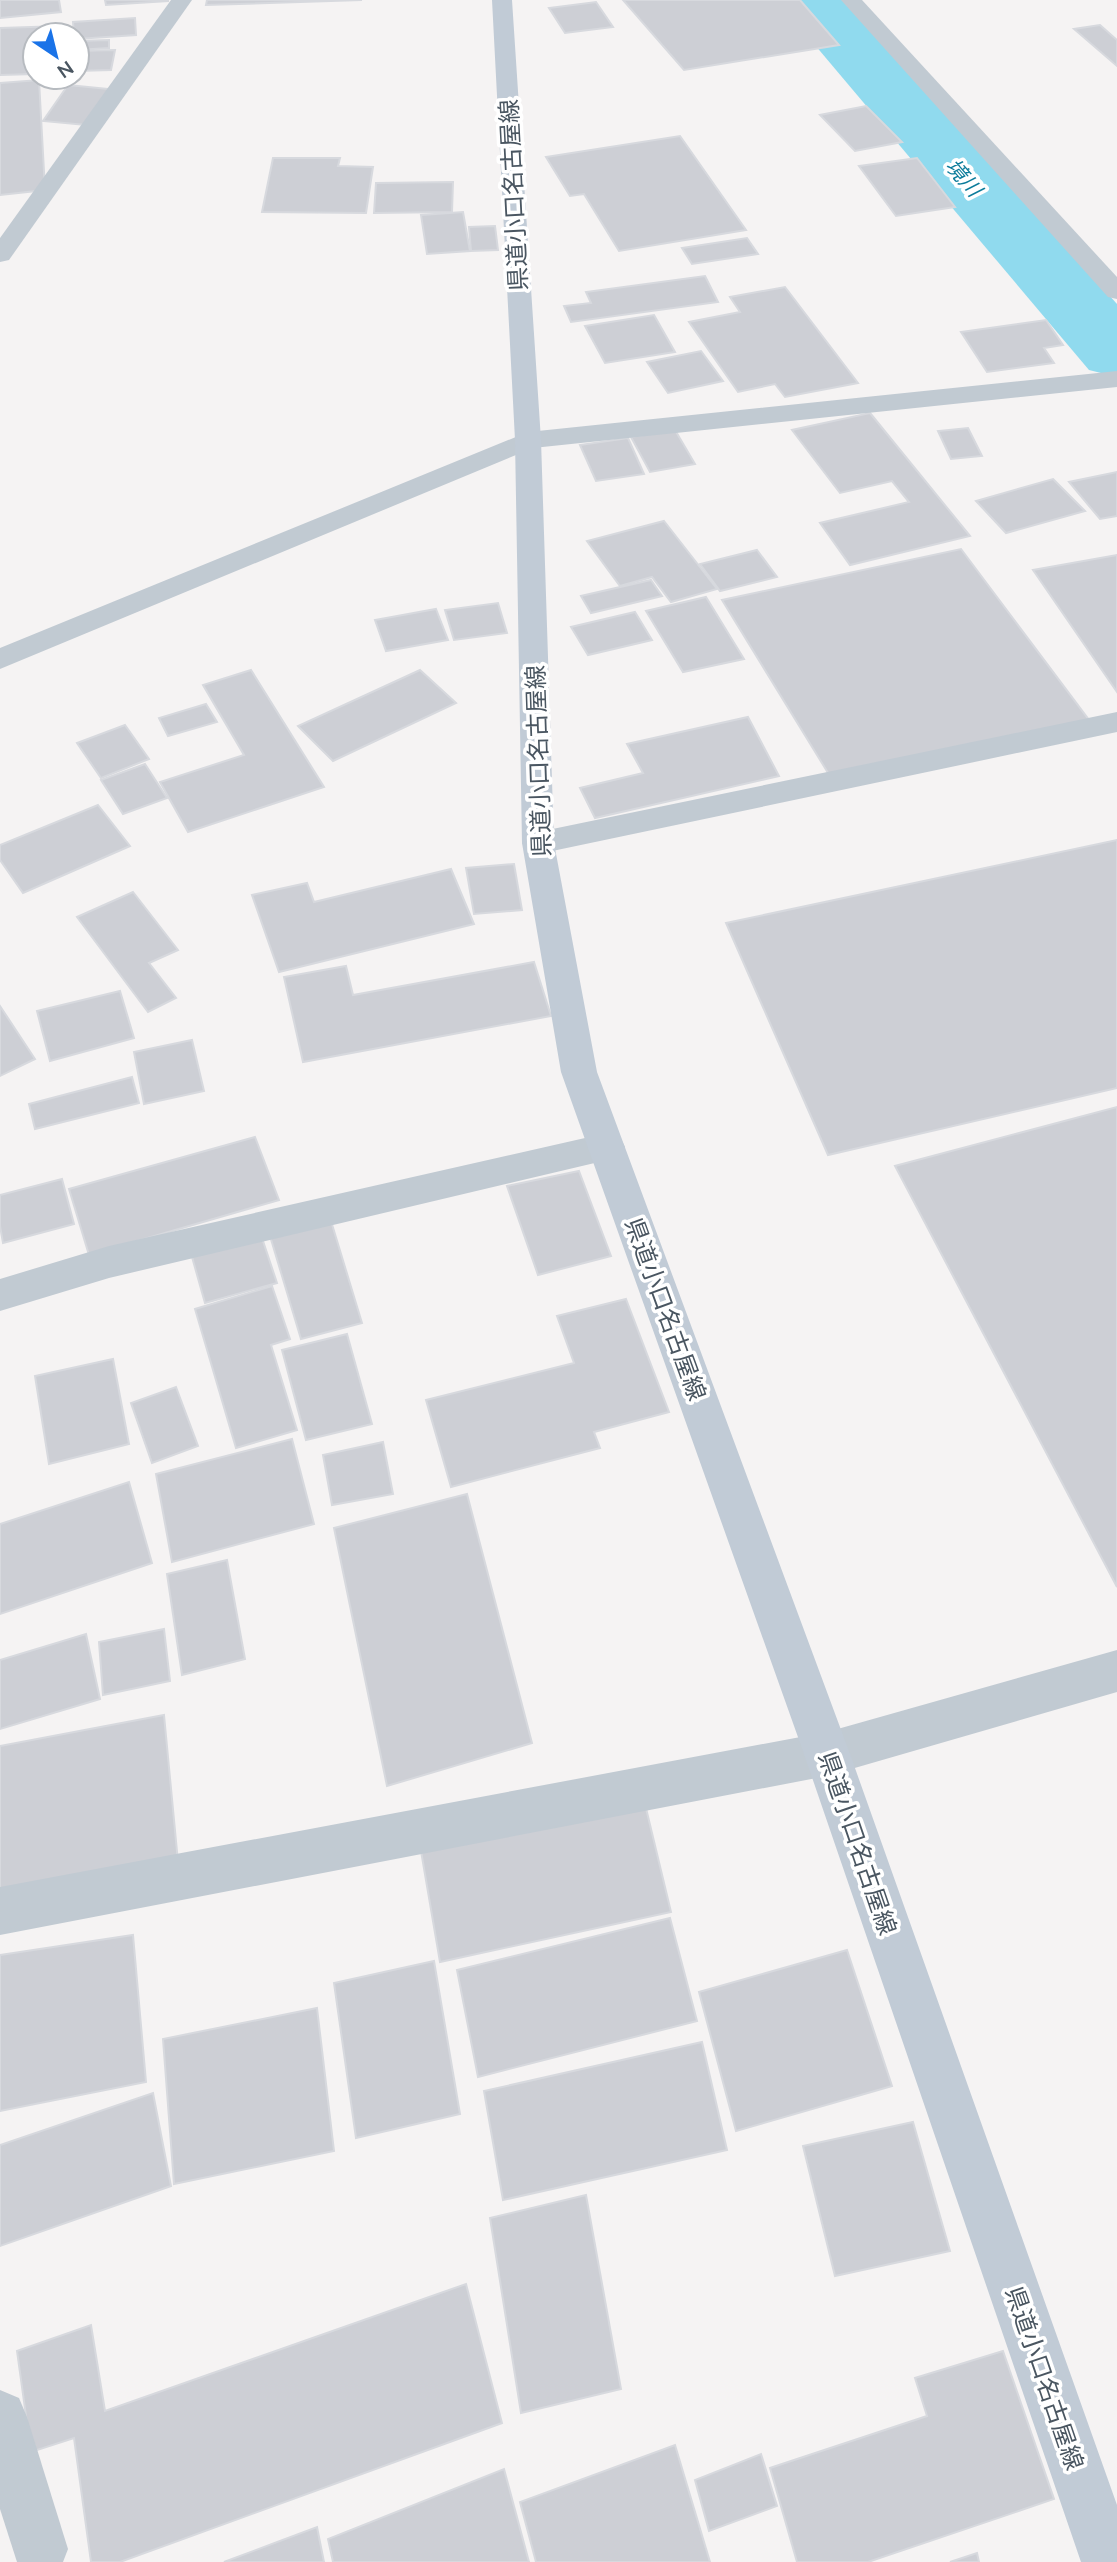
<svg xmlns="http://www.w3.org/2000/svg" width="1117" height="2562" font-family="Mulish,'Noto Sans JP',sans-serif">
	<rect width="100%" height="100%" fill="#f5f3f3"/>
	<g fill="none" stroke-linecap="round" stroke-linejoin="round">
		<polygon fill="#90daee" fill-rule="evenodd" points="777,0 845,0 1117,304 1117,377 1089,370"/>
	</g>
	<g fill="#cdcfd5" stroke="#d7d9de" stroke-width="2">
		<polygon points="0,0 59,0 61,12 0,18"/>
		<polygon points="105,0 168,0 168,1 106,5"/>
		<polygon points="207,0 362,0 206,5"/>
		<polygon points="623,0 800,0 839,45 684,70"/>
		<polygon points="596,2 613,27 565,33 549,8"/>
		<polygon points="135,18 136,35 77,39 77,35 74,35 73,22"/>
		<polygon points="1100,25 1117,40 1117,66 1074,29"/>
		<polygon points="61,26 59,35 35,35 35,74 0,75 0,28"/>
		<polygon points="109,40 109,48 77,50 77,41"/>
		<polygon points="115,50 111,70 77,71 77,51"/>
		<polygon points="39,80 45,190 0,195 0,83"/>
		<polygon points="68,85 109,89 86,125 43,121"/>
		<polygon points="866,106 902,142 855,151 820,115"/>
		<polygon points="680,136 746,230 619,251 584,194 570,196 546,157"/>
		<polygon points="273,158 340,158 338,166 373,167 366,213 262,212"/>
		<polygon points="917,158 955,207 896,216 859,166"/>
		<polygon points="453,182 452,212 374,213 376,183"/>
		<polygon points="463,212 470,251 427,254 421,215"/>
		<polygon points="495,226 498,250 471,251 469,227"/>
		<polygon points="747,238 758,254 692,264 682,248"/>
		<polygon points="705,276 718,302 571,322 564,306 591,303 586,292"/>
		<polygon points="785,287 858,383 785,397 775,384 738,392 689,322 740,312 730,297"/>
		<polygon points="654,315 675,352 605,363 585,326"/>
		<polygon points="1046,320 1063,345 1044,348 1054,363 987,372 961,332"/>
		<polygon points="701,351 723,381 668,393 647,362"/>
		<polygon points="870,413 970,536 850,565 820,523 909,502 892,481 840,493 792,430"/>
		<polygon points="968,428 982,456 951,459 938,431"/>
		<polygon points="675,430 695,464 650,472 631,437"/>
		<polygon points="628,438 644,474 596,481 580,445"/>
		<polygon points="1117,472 1117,516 1100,519 1069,482"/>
		<polygon points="1053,479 1085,511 1006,533 976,501"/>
		<polygon points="664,521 717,589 671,602 652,577 620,586 587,541"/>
		<polygon points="961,549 1089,720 833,781 722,600"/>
		<polygon points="757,550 777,577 720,591 700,564"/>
		<polygon points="1117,555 1117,692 1033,570"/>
		<polygon points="651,580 662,596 591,613 581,596"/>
		<polygon points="706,597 744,659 683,672 646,611"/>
		<polygon points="498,603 507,633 454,640 445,610"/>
		<polygon points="436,609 448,640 386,651 375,620"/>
		<polygon points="635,612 652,640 588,655 571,627"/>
		<polygon points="251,670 324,787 188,832 160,782 244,755 203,685"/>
		<polygon points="420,670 456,703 333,761 298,726"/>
		<polygon points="206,704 217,722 168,736 159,718"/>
		<polygon points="748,717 779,776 595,818 580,788 643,773 627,744"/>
		<polygon points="125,725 149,759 101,778 77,743"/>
		<polygon points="145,764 167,798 123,814 101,780"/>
		<polygon points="98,805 130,846 23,893 0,860 0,845"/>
		<polygon points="1117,840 1117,1088 828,1155 726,923"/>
		<polygon points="514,864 522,910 474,914 466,868"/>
		<polygon points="451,869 474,924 279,972 252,895 307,883 314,902"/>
		<polygon points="133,892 178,950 149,963 176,998 148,1012 77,917"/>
		<polygon points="534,962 551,1016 303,1062 284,977 346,966 353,995"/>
		<polygon points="120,991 134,1038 50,1061 37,1011"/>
		<polygon points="0,1006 35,1059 0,1076"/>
		<polygon points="192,1040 204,1091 144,1104 134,1052"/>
		<polygon points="132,1077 139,1103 35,1129 29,1104"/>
		<polygon points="1117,1107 1117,1587 895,1166"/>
		<polygon points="255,1137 279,1200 89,1255 69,1189"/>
		<polygon points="579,1171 611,1256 538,1275 507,1186"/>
		<polygon points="62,1179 74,1224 3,1243 0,1226 0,1195"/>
		<polygon points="331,1221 362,1323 301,1339 270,1236"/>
		<polygon points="262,1238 277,1283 205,1303 192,1257"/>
		<polygon points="272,1286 290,1339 271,1345 297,1430 236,1448 195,1309"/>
		<polygon points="626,1299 669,1412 594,1432 600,1448 451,1487 426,1400 574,1363 557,1316"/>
		<polygon points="347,1334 372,1424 306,1440 282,1350"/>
		<polygon points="113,1359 129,1444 49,1464 35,1376"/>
		<polygon points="176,1387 198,1446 152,1463 131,1403"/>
		<polygon points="292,1439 314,1524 172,1562 156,1474"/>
		<polygon points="383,1442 393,1494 332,1505 323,1455"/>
		<polygon points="129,1482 152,1563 0,1614 0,1524"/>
		<polygon points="467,1494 532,1743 387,1786 334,1528"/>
		<polygon points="227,1560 245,1659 182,1675 167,1574"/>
		<polygon points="164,1629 170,1681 103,1695 99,1642"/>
		<polygon points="86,1634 100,1699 0,1729 0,1660"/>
		<polygon points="164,1715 178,1862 0,1896 0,1746"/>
		<polygon points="645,1804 671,1912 440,1962 421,1851"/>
		<polygon points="670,1918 697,2021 478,2077 457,1970"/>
		<polygon points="133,1935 146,2082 0,2111 0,1955"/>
		<polygon points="847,1950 892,2086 736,2131 699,1992"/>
		<polygon points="434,1961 460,2114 356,2138 334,1983"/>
		<polygon points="317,2008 334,2151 174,2184 163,2039"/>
		<polygon points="702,2042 727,2150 503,2200 484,2091"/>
		<polygon points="153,2093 171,2186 0,2246 0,2145"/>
		<polygon points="913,2122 950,2251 835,2276 803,2146"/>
		<polygon points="586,2195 621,2389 521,2413 490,2218"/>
		<polygon points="466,2284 502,2423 120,2562 91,2562 74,2438 31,2452 17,2351 91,2325 105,2411"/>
		<polygon points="1003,2351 1054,2499 868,2562 797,2562 770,2468 927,2416 915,2378"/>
		<polygon points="675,2445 710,2562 536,2562 520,2502"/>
		<polygon points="761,2454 777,2506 709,2531 695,2480"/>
		<polygon points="504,2469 529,2562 333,2562 328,2539"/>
		<polygon points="317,2527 324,2562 224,2562"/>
		<polygon points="977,2553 979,2562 950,2562"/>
	</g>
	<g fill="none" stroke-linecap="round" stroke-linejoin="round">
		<g fill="#c1cad2" fill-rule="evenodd">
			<polygon points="171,0 192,0 9,260 0,262 0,238"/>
			<polygon points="841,0 862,0 1117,277 1117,299 1108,297"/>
			<polygon points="1117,371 1117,387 533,448 0,669 0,648 528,432"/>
			<polygon points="1117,712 1117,732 538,854 527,851 522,843 527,835 538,832"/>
			<polygon points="607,1133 620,1137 625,1147 620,1157 109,1278 0,1311 0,1279 109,1246"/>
			<polygon points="1117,1650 1117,1692 827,1776 0,1935 0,1887 827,1732"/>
			<polygon points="0,2390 19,2398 27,2417 68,2549 63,2562 17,2562 0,2509"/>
		</g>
		<polygon fill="#c1cbd6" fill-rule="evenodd" points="492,0 512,0 541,440 554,843 597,1072 850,1754 1117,2505 1117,2562 1081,2562 804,1754 561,1072 522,843 515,440"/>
	</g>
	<g text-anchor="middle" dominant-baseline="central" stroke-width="7" stroke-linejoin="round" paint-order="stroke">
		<g font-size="21" font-style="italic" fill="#0c7c9b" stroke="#fff">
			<text transform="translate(964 177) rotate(49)">境川</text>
		</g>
		<g font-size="24" fill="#4a5661" stroke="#fff">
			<text transform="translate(513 195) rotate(-93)">県道小口名古屋線</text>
			<text transform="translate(538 761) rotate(-92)">県道小口名古屋線</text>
			<text transform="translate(666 1309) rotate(70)">県道小口名古屋線</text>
			<text transform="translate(858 1843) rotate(71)">県道小口名古屋線</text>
			<text transform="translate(1045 2378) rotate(71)">県道小口名古屋線</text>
		</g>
	</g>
	<g transform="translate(56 56) rotate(145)"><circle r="33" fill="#ffffff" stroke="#b7bbc0" stroke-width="2"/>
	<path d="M0-5L12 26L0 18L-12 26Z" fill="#1a73e8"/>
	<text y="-10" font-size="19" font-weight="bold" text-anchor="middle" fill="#4a5661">N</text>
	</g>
</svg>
